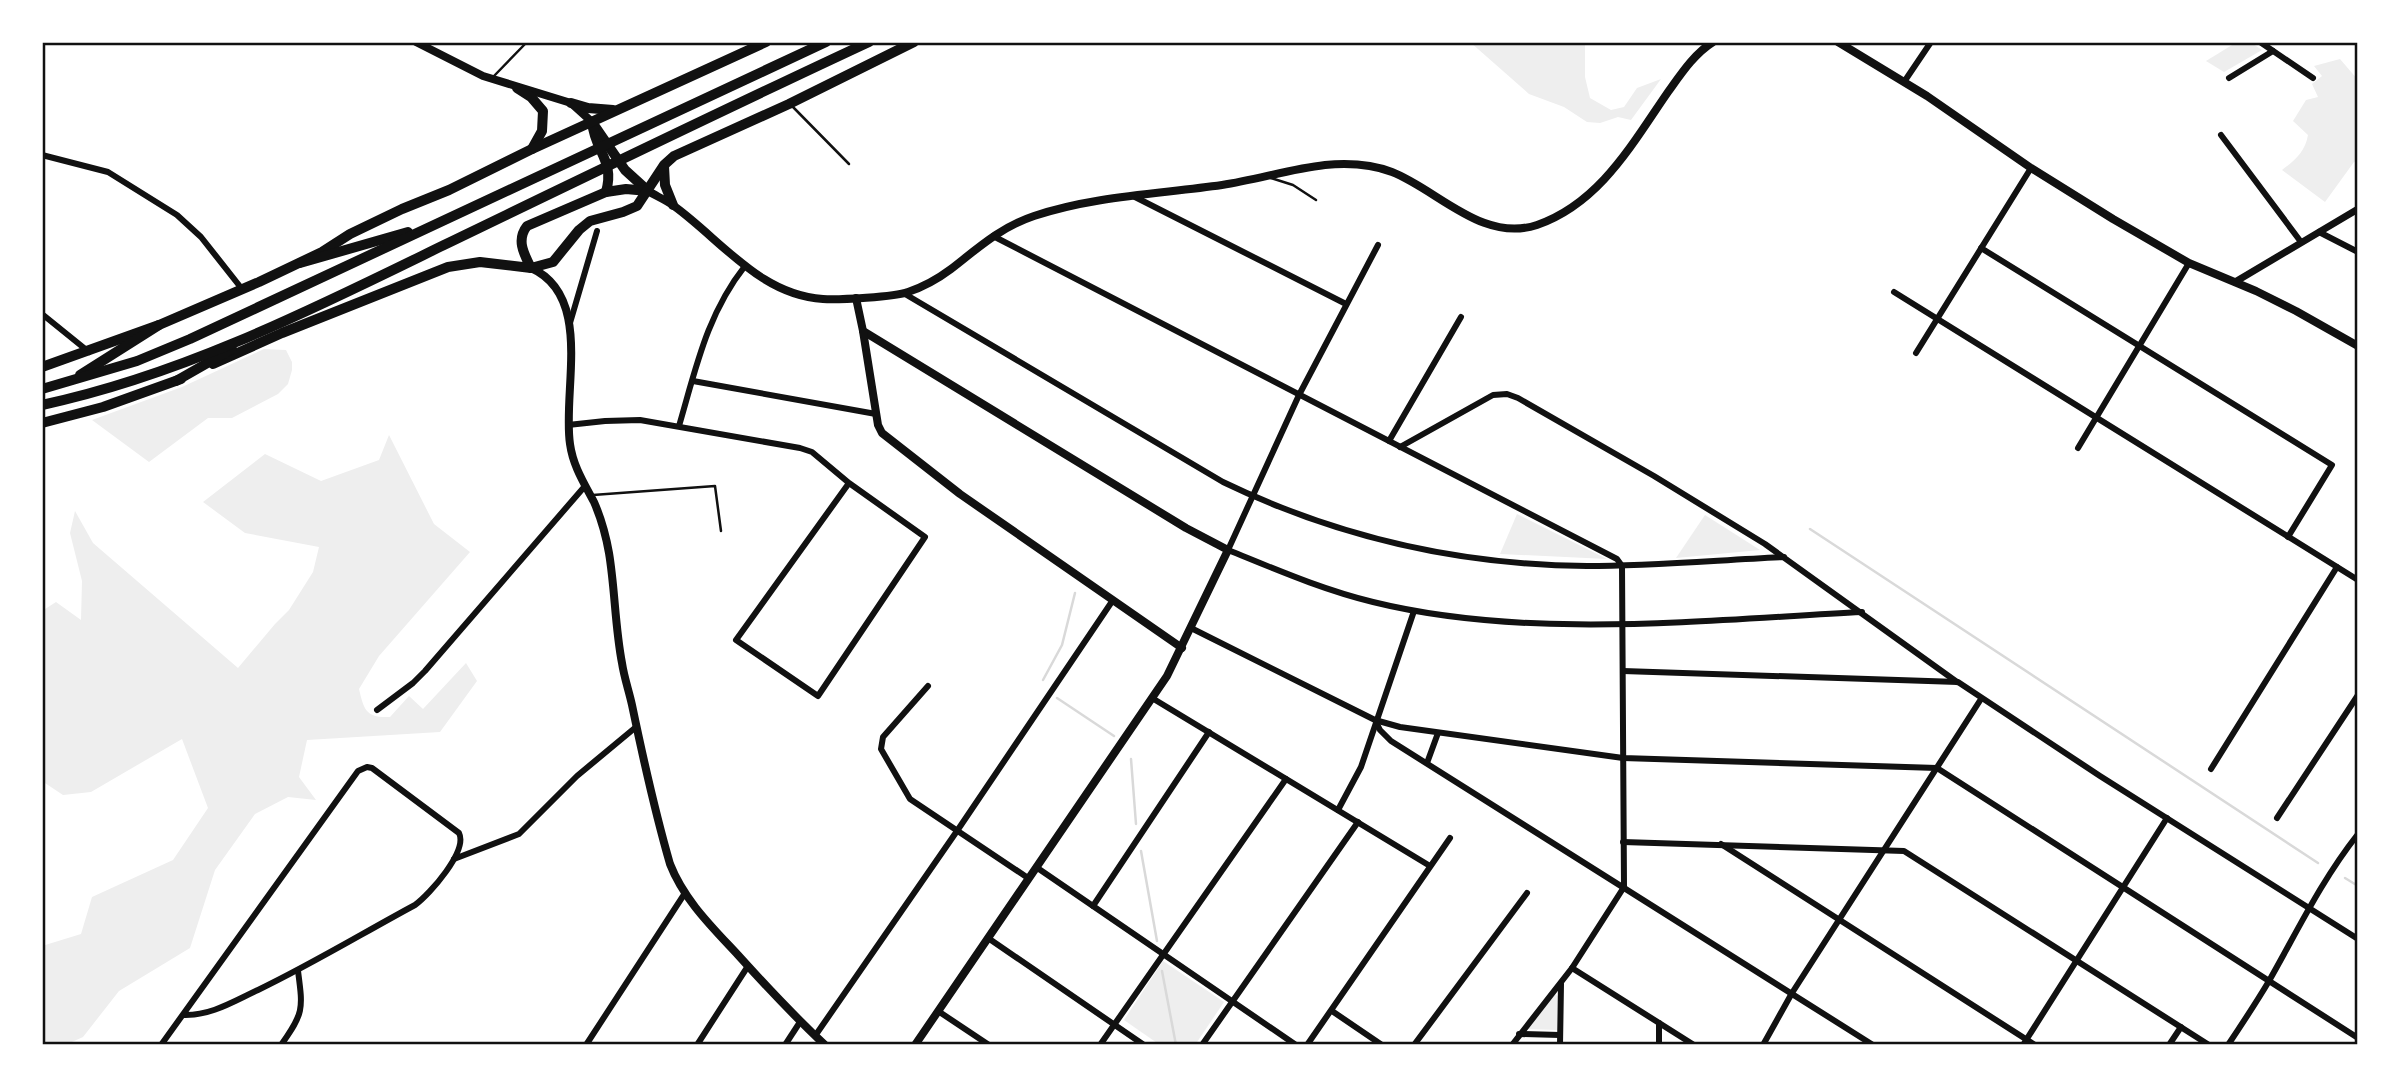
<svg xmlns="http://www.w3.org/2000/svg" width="2400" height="1087" font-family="Ubuntu,sans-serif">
	<rect width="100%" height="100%" fill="#fff"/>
	<g fill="#eee">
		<polygon points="1470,42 1585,42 1585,77 1590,98 1611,110 1624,107 1637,88 1661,79 1631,120 1618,117 1600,123 1587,122 1564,107 1529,94"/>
		<polygon points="2237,42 2250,42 2262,50 2224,72 2206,61"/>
		<path d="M2340,59L2358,80L2355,100L2358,101V160L2354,162L2325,202L2282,170C2295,160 2305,152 2308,135L2293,121L2306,100L2318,97L2312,84L2322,76L2314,66Z"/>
		<polygon points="264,349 286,350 292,362 292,370 288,384 278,394 232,418 208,418 149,462 92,420 182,387"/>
		<path d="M389,435L434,524L470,552L379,656L359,689C364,710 366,718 390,717L409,696L423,709L466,663L477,681L440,732L307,740L299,777L316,800L288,797L255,814L215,870L190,948L119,991L83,1037L65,1045H42V946L81,934L92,897L173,860L208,808L182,739L91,792L63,795L42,781V611L56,602L81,620L82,581L70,533L75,511L93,543L238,668L275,624L289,610L313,572L319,547L245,533L203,502L265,454L321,481L379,460Z"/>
		<polygon points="1517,514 1607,559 1500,554"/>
		<polygon points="1705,515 1760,550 1676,558"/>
		<polygon points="1163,961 1224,1002 1195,1045 1160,1045 1124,1020"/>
		<polygon points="1553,993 1558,996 1557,1030 1527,1029"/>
	</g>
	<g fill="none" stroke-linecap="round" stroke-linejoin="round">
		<g stroke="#d9d9d9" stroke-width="2.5">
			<polyline points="1810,529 2318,863"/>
			<polyline points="1043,680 1062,645 1075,593"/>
			<polyline points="1057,698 1114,736"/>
			<polyline points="1131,759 1136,824"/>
			<polyline points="1141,851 1157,941"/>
			<polyline points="2345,878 2358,886"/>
			<polyline points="1162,971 1176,1045"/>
		</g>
		<g stroke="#111" stroke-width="2.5">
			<polyline points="494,76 527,42"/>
			<polyline points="792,106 849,164"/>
			<polyline points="1271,178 1293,185 1316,200"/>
			<polyline points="593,495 715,486 721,531"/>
		</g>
		<g stroke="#111" stroke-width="6">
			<polyline points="2260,42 2313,78"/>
			<polyline points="2229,78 2273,51"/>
			<polyline points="1904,82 1931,42"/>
			<polyline points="2221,135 2301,242"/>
			<polyline points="42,155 108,172 177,215 201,237 242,289"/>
			<polyline points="1133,196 1346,304"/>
			<polyline points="2319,232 2358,252"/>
			<polyline points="993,236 1617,559 1622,566 1624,887"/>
			<path d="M1378,245L1299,395L1228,550C1275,569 1323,590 1373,602C1527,640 1705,620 1862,612"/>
			<polyline points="1981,248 2332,465 2288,537"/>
			<polyline points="1894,292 2358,580"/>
			<path d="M905,294L1223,482C1339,538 1458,565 1587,566C1653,566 1718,560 1784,557"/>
			<polyline points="42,314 89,352"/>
			<polyline points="570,323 597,231"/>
			<polyline points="1916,353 2031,168"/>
			<polyline points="693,381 876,414"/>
			<polyline points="568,425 605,421 640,420 800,448 812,452 849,483 925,537 818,696 736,640 849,483"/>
			<path d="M679,426C696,368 707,314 745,266"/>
			<polyline points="1389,441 1461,317"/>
			<polyline points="1400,447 1493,395 1507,394 1518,398 1654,476 1765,544 1957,682"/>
			<polyline points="2078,448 2189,263"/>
			<polyline points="1191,628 1375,720 1380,730 1391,741 1873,1045"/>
			<polyline points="1623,671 1958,682 2100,776 2358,939"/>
			<polyline points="928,686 883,737 881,749 910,799 1028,878"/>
			<polyline points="1152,698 1430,866"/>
			<polyline points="377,710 413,683 425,671 585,486"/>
			<polyline points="1375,720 1400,727 1623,758 1937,768 2358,1038"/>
			<polyline points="1427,763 1438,733"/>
			<polyline points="2211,769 2337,567"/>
			<polyline points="1338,810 1361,767 1414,611"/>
			<polyline points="2277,818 2358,695"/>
			<polyline points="1623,842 1904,851 2209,1045"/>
			<polyline points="1721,844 2035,1045"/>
			<polyline points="454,859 519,834 577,776 636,727"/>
			<polyline points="1036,867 1296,1045"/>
			<polyline points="1093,906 1209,732"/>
			<polyline points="988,938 1144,1045"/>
			<polyline points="1572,968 1694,1045"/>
			<polyline points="938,1011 989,1045"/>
			<polyline points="1332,1011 1382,1045"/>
			<polyline points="1659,1023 1659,1045"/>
			<polyline points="1519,1034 1560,1035"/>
			<polyline points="815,1036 957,831 1113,600"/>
			<path d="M161,1045L358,771L367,767L372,768L459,833C468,851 430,894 415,905C363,933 312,964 258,990C234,1001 211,1016 183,1015"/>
			<path d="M281,1045C304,1013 303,1009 298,971"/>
			<polyline points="586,1045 685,893"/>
			<polyline points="697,1045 748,966"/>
			<polyline points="785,1045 800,1022"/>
			<polyline points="1100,1045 1286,779"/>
			<polyline points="1202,1045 1358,822"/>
			<polyline points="1307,1045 1450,838"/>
			<polyline points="1414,1045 1527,893"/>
			<polyline points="1512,1045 1572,968 1624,887"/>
			<polyline points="1560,1045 1561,984"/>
			<polyline points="1763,1045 1792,993 1981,699"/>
			<polyline points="2023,1045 2167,818"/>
			<polyline points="2169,1045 2181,1027"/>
			<path d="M2228,1045C2242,1024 2256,1003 2269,981C2298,930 2321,881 2358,834"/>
		</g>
		<polyline stroke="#111" stroke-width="7" points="2235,282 2358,209"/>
		<g stroke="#111" stroke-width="8">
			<polyline points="416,42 483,76 571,103 592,122"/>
			<polyline points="1838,42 1927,96 2031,168 2113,219 2189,263 2256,291 2296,311 2358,346"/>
			<path d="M648,191C656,196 666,200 674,206C721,240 760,295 823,299C838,300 895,297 908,292C923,287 939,278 951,269C978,248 1001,227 1034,216C1094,196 1159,194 1222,185C1256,180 1290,169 1325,165C1346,163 1371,164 1392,172C1438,190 1482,243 1537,225C1600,203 1632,144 1668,92C1681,74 1694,54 1713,42"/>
			<path d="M531,268C594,296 562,391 570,444C573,466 584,483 594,502C601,518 606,536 609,553C615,589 615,627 622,663C624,677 629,691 632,705C643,758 655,812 670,864C684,900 712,927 738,955C766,986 794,1016 825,1045"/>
			<polyline points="856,298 863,331 1186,528 1228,550 1167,676 915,1045"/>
			<polyline points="863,331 878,425 882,433 960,494 1182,648"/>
		</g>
		<g stroke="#111" stroke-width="10">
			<polyline points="517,88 531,97 543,111 542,131 532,149"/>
			<polyline points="571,103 588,108 613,110"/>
			<polyline points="592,122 625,170 647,190"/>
			<path d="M592,122C595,152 615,160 606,192"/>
			<polyline points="664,166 665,185 673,205"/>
			<path d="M531,268C524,254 516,240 527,226L606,192L626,189L648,191"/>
			<polyline points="213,364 282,333 448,267 480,262 531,268 553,262 579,230 590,221 623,212 637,206 664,165 674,156 789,104 914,42"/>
			<polyline points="42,367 159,325 259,282 322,252 350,234 402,209 449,190 530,150 766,42"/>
			<polyline points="42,423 103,407 181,379"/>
		</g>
		<g stroke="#111" stroke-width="10">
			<polyline points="300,263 408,232"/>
			<polyline points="80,375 159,325"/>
			<polyline points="176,381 232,349"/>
			<polyline points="42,389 137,361 190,339 826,42"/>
			<path d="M42,405C183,375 315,308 444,245C585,177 727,108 869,42"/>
		</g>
	</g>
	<rect width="2400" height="1087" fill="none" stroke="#ffffff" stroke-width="88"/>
	<rect x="44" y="44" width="2312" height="999" fill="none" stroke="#111" stroke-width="2.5"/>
</svg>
